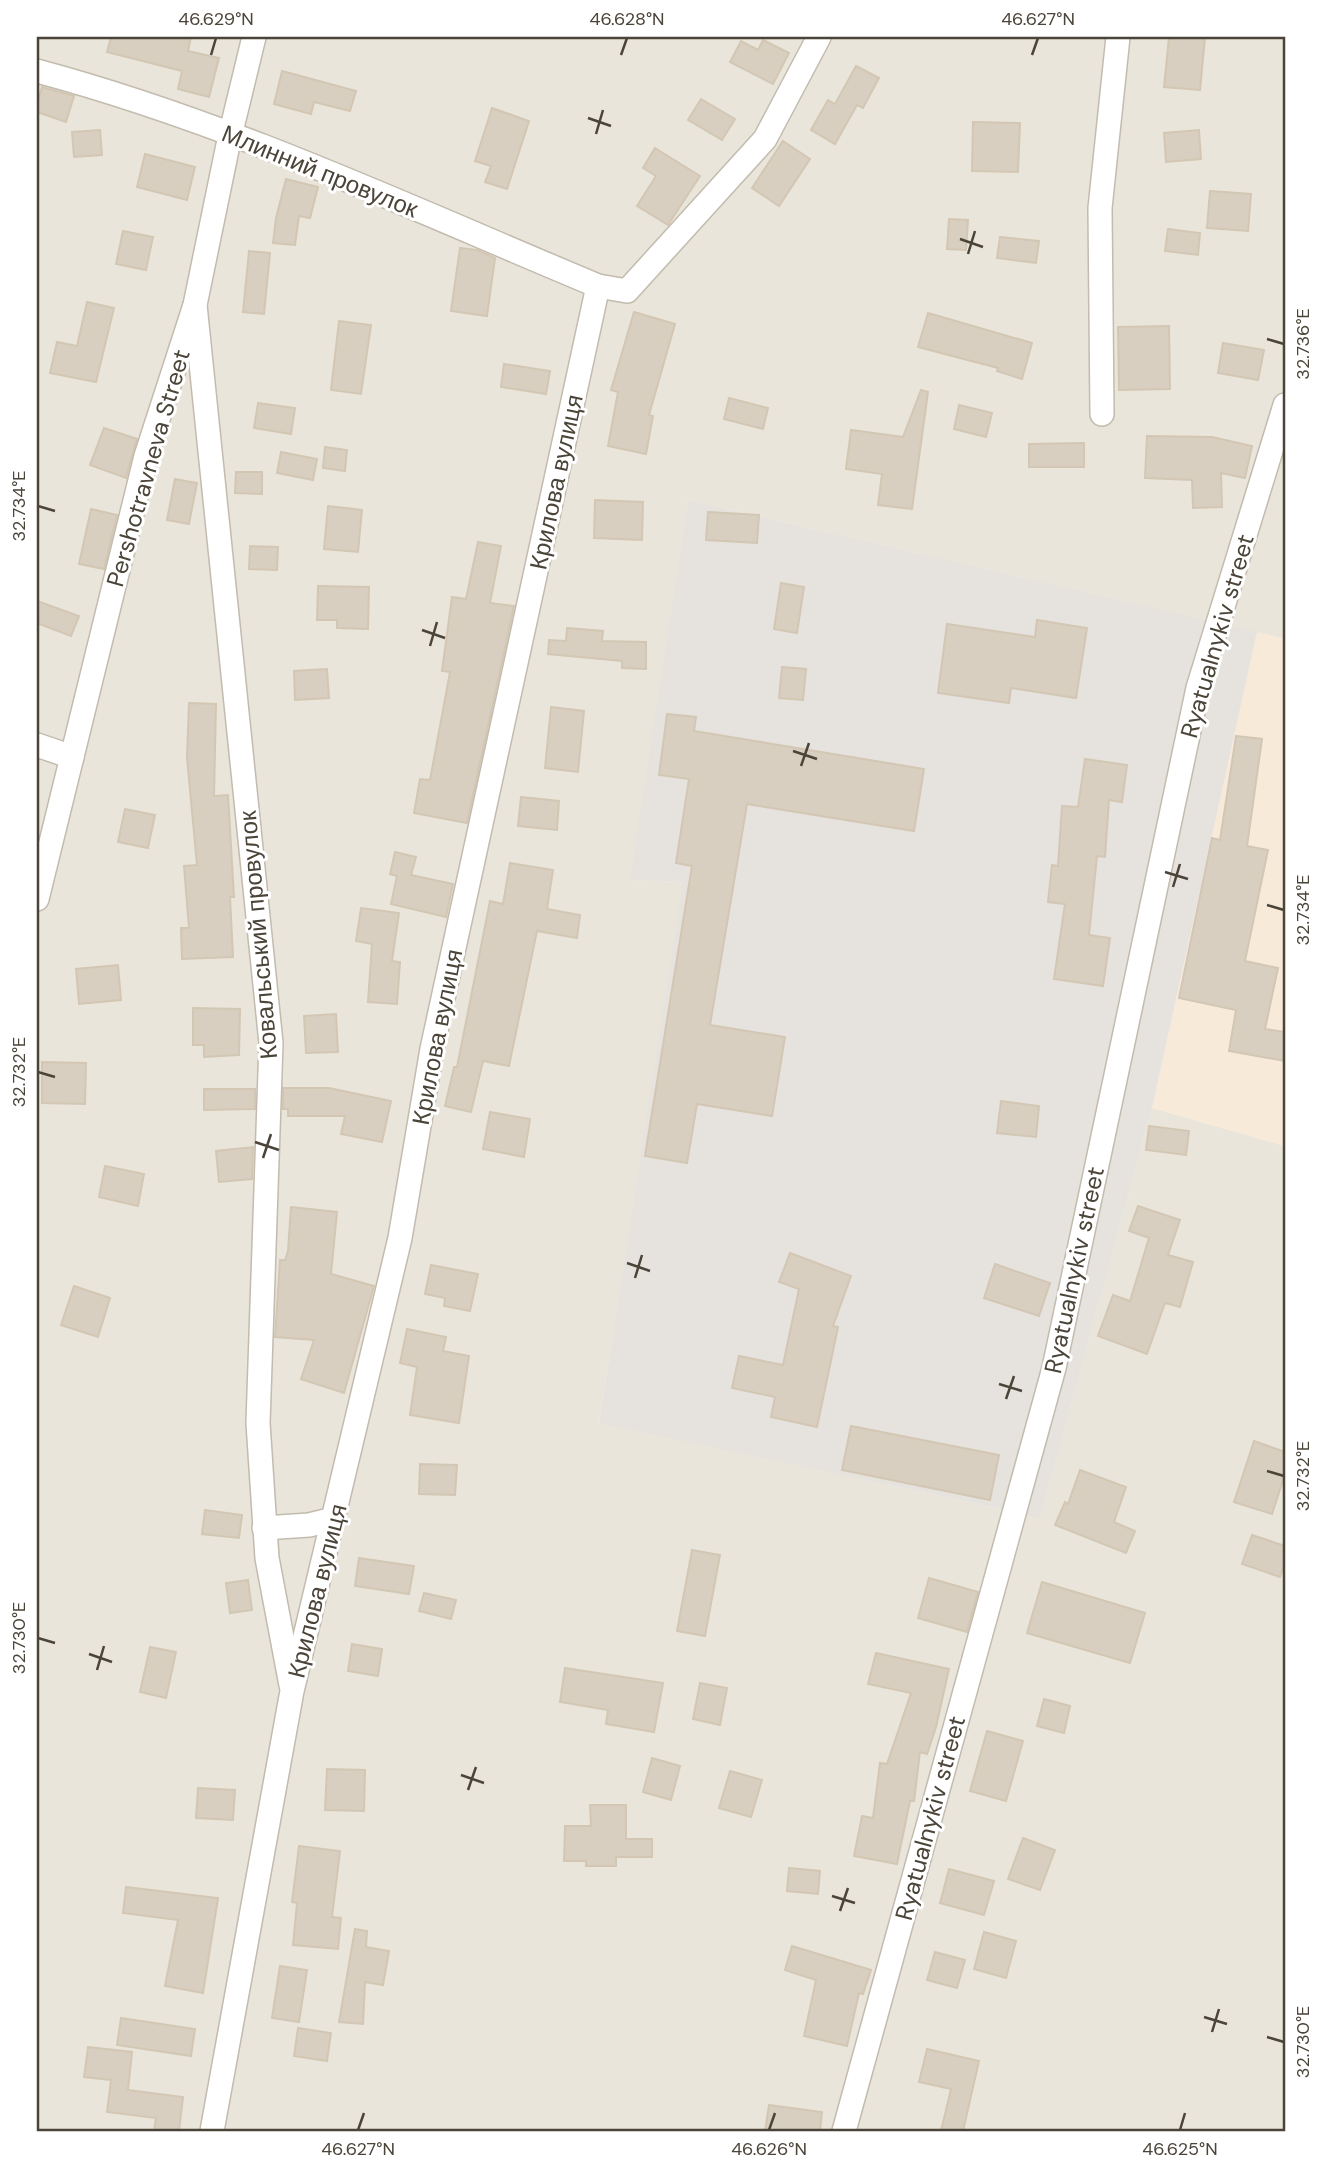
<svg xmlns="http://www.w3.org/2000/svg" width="1322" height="2168" font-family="'DM Sans',sans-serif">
	<rect width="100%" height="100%" fill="#f6f3ec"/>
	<polygon fill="#eae5da" points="37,37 1285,37 1285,639 688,500 631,880 684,882 599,1422 1002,1509 1040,1519 1152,1108 1285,1146 1285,2131 37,2131"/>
	<polygon fill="#f7ead8" points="1257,632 1285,639 1285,1146 1152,1108"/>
	<polygon fill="#e6e2dd" points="688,500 1257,632 1152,1108 1040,1519 1002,1509 599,1423 683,882 630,880"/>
	<g fill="#d8cfc1" stroke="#d3c7b4" stroke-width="2">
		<polygon points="111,37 191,37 188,51 219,58 209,97 178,89 182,71 107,52"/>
		<polygon points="1169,37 1205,37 1200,90 1164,87"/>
		<polygon points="763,40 789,53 773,84 730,62 741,41 758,50"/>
		<polygon points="856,66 879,78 863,108 857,105 835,144 811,130 828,100 835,104"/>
		<polygon points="282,71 356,91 350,111 314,102 311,114 274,104"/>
		<polygon points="42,87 74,96 66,122 37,112 37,104"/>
		<polygon points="701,99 735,119 722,140 688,120"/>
		<polygon points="492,108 529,121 507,189 485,182 491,166 475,161"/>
		<polygon points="973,122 1020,123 1018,172 972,171"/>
		<polygon points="100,130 102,155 74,157 72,132"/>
		<polygon points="1199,130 1201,159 1166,162 1164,133"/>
		<polygon points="783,141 810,159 779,206 752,188"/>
		<polygon points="655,148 700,176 668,225 637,206 656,176 643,168"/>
		<polygon points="145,154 195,167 187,200 137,187"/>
		<polygon points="286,179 318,187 310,218 299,216 295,245 273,243 276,218"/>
		<polygon points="1210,191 1251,194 1248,231 1207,228"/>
		<polygon points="949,219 968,220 966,250 947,249"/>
		<polygon points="1168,229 1200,233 1198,255 1165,251"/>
		<polygon points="123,231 153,237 146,270 116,264"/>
		<polygon points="1000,237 1039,241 1036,263 997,258"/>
		<polygon points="460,248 477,250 495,258 487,316 451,311"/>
		<polygon points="249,251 270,253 264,314 243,312"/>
		<polygon points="87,302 114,308 96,382 50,373 57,342 77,346"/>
		<polygon points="634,312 675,324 649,415 653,416 646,454 608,446 618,392 611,390"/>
		<polygon points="928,313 1032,343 1022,379 997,371 998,368 918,347"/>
		<polygon points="339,321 371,325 361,394 331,390"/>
		<polygon points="1169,326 1170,389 1119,390 1118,327"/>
		<polygon points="1223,343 1264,350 1258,380 1218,373"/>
		<polygon points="504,364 550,371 546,394 501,387"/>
		<polygon points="921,390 928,392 912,509 878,505 882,474 846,469 851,430 903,437"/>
		<polygon points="729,398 768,408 763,429 724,419"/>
		<polygon points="258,403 295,408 291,434 254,428"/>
		<polygon points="959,405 992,413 986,437 954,429"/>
		<polygon points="104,428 137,439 126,478 90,465"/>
		<polygon points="1147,436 1212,437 1252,446 1245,478 1221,473 1222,507 1193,508 1192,480 1145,478"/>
		<polygon points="1084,443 1084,467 1029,467 1029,444"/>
		<polygon points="325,447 347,450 345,471 323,468"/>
		<polygon points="281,452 317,459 313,480 277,473"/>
		<polygon points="236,472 262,472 262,494 235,493"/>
		<polygon points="175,479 197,483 189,524 167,520"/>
		<polygon points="595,500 643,502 642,540 594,538"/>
		<polygon points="328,506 362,510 358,552 324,549"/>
		<polygon points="91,509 117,515 104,569 79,564"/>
		<polygon points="708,512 759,515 757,543 706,540"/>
		<polygon points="478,542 501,546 490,603 514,606 467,823 414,813 420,779 430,780 450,672 442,671 452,597 466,599"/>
		<polygon points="250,546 278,547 277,570 249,569"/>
		<polygon points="781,583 804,587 797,633 774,629"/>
		<polygon points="318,586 369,587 368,629 337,628 337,620 317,620"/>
		<polygon points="37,601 79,616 71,636 37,623"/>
		<polygon points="1037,620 1087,628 1076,698 1011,688 1009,703 938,693 947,624 1035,637"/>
		<polygon points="567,628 603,631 602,641 646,642 646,669 622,668 622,661 548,654 549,640 566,641"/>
		<polygon points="782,667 806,669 803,700 779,698"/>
		<polygon points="327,669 329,698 295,700 294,671"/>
		<polygon points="189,703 216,704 214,796 228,795 234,897 230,897 233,957 182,959 181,928 189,928 184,866 197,865 187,758"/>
		<polygon points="551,707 584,711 578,772 545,768"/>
		<polygon points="667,714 696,717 694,731 924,769 914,831 747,804 710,1025 785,1037 772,1116 697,1104 687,1163 645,1156 692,866 676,863 689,779 659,775"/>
		<polygon points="1236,736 1262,739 1247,846 1268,850 1245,961 1278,968 1265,1029 1285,1032 1285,1061 1229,1051 1236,1010 1179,998 1212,838 1220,840"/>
		<polygon points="1085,759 1127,765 1122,802 1109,800 1105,857 1097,856 1089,935 1110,938 1103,986 1054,979 1065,904 1048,902 1052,865 1058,866 1062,806 1078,807"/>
		<polygon points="521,797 559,801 557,830 518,826"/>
		<polygon points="125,809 155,815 148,848 118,842"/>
		<polygon points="395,852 416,857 411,875 453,884 446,917 391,904 397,876 390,874"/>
		<polygon points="510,863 553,870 547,909 580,915 577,938 537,931 509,1066 483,1061 471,1112 445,1106 454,1067 457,1067 490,901 503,904"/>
		<polygon points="361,908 399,913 392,961 400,962 397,1004 368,1002 372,944 356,941"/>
		<polygon points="118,965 121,1000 79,1004 76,969"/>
		<polygon points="193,1008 240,1009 239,1055 204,1057 204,1045 193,1045"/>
		<polygon points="336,1014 338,1052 306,1053 304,1016"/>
		<polygon points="42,1062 86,1063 85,1104 42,1103"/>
		<polygon points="283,1088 329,1088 391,1101 382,1142 341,1134 345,1116 288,1116 288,1109 283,1109"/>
		<polygon points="204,1089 255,1089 255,1109 204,1110"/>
		<polygon points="1001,1101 1039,1106 1036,1137 997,1133"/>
		<polygon points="490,1112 530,1119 524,1157 483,1149"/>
		<polygon points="1149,1126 1189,1131 1186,1155 1146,1150"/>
		<polygon points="253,1147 252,1179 219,1182 216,1151"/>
		<polygon points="105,1166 144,1174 138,1206 99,1197"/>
		<polygon points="1138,1206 1180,1220 1168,1255 1193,1262 1180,1307 1165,1303 1147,1354 1098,1336 1113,1295 1130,1301 1149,1238 1129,1231"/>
		<polygon points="291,1207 337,1212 331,1274 374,1286 344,1393 301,1379 314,1340 275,1337 280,1260 285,1260 288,1251"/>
		<polygon points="790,1253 851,1276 833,1326 838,1327 817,1427 771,1417 775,1397 732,1388 739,1356 783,1365 799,1289 779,1282"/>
		<polygon points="995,1264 1050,1283 1039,1316 984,1298"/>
		<polygon points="431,1265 478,1274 470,1311 444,1306 445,1298 425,1294"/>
		<polygon points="74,1286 110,1298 98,1337 61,1325"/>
		<polygon points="407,1329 446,1337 443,1351 469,1356 459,1423 410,1415 417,1367 400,1363"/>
		<polygon points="851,1426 999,1455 990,1500 842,1470"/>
		<polygon points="1254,1441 1285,1452 1285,1474 1272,1514 1234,1502"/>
		<polygon points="420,1464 457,1465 455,1495 419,1494"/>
		<polygon points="1080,1470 1126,1487 1114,1522 1135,1531 1126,1553 1055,1525 1065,1502 1068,1504"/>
		<polygon points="205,1510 242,1515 239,1538 202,1534"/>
		<polygon points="1252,1535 1285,1546 1285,1562 1280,1577 1242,1564"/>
		<polygon points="692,1550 720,1555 705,1636 677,1631"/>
		<polygon points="359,1558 414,1566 409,1594 355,1586"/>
		<polygon points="929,1578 978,1592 967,1632 918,1618"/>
		<polygon points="248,1580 252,1610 230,1613 226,1583"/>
		<polygon points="1042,1582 1145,1613 1130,1663 1027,1633"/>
		<polygon points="424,1593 456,1600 451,1619 419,1611"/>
		<polygon points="352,1644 382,1649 378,1676 348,1671"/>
		<polygon points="150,1647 176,1652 166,1698 140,1692"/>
		<polygon points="876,1653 949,1669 936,1727 927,1754 920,1752 914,1801 910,1801 897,1864 854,1856 862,1816 873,1818 880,1763 887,1764 911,1693 868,1684"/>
		<polygon points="565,1668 663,1683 654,1732 606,1724 608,1710 560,1702"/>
		<polygon points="700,1683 727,1688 720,1725 693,1719"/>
		<polygon points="1044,1699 1070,1706 1064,1733 1037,1726"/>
		<polygon points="987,1731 1023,1741 1006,1801 970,1791"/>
		<polygon points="652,1758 680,1766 671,1800 643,1792"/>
		<polygon points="327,1769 365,1770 364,1811 325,1810"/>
		<polygon points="730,1771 762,1780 751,1817 719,1808"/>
		<polygon points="198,1788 235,1790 233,1820 196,1818"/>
		<polygon points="590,1805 626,1805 626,1839 652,1839 652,1857 616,1857 616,1866 586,1866 586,1861 564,1861 565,1826 591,1826"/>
		<polygon points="1023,1838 1055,1850 1040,1890 1008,1879"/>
		<polygon points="299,1846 340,1851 332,1917 341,1918 338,1949 293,1945 297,1903 292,1902"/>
		<polygon points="789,1868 820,1871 818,1894 787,1891"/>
		<polygon points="949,1869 994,1881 984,1915 940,1903"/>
		<polygon points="126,1887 218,1898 203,1993 165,1986 178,1920 123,1913"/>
		<polygon points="355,1929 367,1931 366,1947 389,1951 383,1985 365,1982 363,2024 339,2022"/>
		<polygon points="984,1932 1016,1941 1006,1978 974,1969"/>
		<polygon points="792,1946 871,1970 863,1994 859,1993 847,2046 804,2036 816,1980 785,1970"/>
		<polygon points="935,1952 965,1960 957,1988 927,1980"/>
		<polygon points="280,1966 307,1970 299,2022 272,2018"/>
		<polygon points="121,2018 195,2029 191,2056 117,2045"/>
		<polygon points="298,2028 331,2033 327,2061 294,2056"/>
		<polygon points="88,2047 132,2052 128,2090 183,2097 179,2131 154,2131 156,2118 107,2112 111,2080 84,2077"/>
		<polygon points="927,2049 979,2061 963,2131 941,2131 951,2089 919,2082"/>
		<polygon points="769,2105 822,2112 820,2131 765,2131"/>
	</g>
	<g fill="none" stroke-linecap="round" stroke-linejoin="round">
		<g stroke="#c2bbae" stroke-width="26">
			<g id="minor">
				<path d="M37,71C231,123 413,209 598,286"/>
				<polyline points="195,305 271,1043 258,1423 267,1558 291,1685"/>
				<polyline points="1102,414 1100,208 1118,37"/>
				<polyline points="37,745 72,757"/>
				<polyline points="37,899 146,456 195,305 229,140 254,37"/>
				<polyline points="264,1528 309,1525 334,1519"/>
				<polyline points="212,2131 292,1691 400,1238 432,1049 598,286 627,291 765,139 819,37"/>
				<polyline points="844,2131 1054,1368 1198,688 1285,405"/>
			</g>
		</g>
		<use href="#minor" stroke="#fff" stroke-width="23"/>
	</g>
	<path fill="none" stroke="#4b4439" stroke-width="2.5" d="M211,55L216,38M621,55L627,38M1032,55L1038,38M588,118L611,126M596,134L603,110M960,239L983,247M968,254L975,231M1267,339L1284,344M38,506L55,511M422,630L445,638M430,646L437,622M793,751L817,759M801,766L809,743M1165,872L1188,879M1173,887L1180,864M1267,905L1284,910M38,1072L55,1077M255,1142L279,1150M263,1158L271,1134M627,1263L650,1271M635,1278L642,1255M999,1384L1022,1391M1006,1399L1014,1376M1267,1471L1284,1476M38,1638L55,1643M89,1654L112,1662M97,1670L104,1646M461,1775L484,1783M468,1790L476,1767M832,1896L855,1903M840,1911L848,1888M1204,2017L1227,2024M1212,2032L1219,2009M1267,2037L1284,2042M358,2130L364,2113M769,2130L775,2113M1180,2130L1185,2113"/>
	<g text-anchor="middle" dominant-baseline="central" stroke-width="6" stroke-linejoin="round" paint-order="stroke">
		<g font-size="24" fill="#4b4439" stroke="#fff">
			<text transform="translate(320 171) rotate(22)">Млинний провулок</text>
			<text transform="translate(148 468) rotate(-74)">Pershotravneva Street</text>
			<text transform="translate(556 482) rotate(-78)">Крилова вулиця</text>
			<text transform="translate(1217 636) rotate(-74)">Ryatualnykiv street</text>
			<text transform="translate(258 935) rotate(-95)">Ковальський провулок</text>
			<text transform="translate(437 1037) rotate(-79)">Крилова вулиця</text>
			<text transform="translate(1074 1270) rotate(-78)">Ryatualnykiv street</text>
			<text transform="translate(317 1591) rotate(-76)">Крилова вулиця</text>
			<text transform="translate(930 1818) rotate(-75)">Ryatualnykiv street</text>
		</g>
	</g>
	<rect width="1322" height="2168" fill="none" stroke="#ffffff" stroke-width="77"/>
	<rect x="38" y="38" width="1246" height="2092" fill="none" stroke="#4b4439" stroke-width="2.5"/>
	<g font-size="18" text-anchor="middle" fill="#4b4439">
		<text x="216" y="25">46.629°N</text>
		<text x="627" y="25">46.628°N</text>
		<text x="1038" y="25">46.627°N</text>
		<text transform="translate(1303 344) rotate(-90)" y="6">32.736°E</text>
		<text transform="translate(19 506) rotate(-90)" y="6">32.734°E</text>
		<text transform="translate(1303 910) rotate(-90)" y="6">32.734°E</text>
		<text transform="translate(19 1072) rotate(-90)" y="6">32.732°E</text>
		<text transform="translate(1303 1476) rotate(-90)" y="6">32.732°E</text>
		<text transform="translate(19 1638) rotate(-90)" y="6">32.730°E</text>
		<text transform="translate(1303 2042) rotate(-90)" y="6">32.730°E</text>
		<text x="358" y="2155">46.627°N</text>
		<text x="769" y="2155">46.626°N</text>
		<text x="1180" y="2155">46.625°N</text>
	</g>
</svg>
